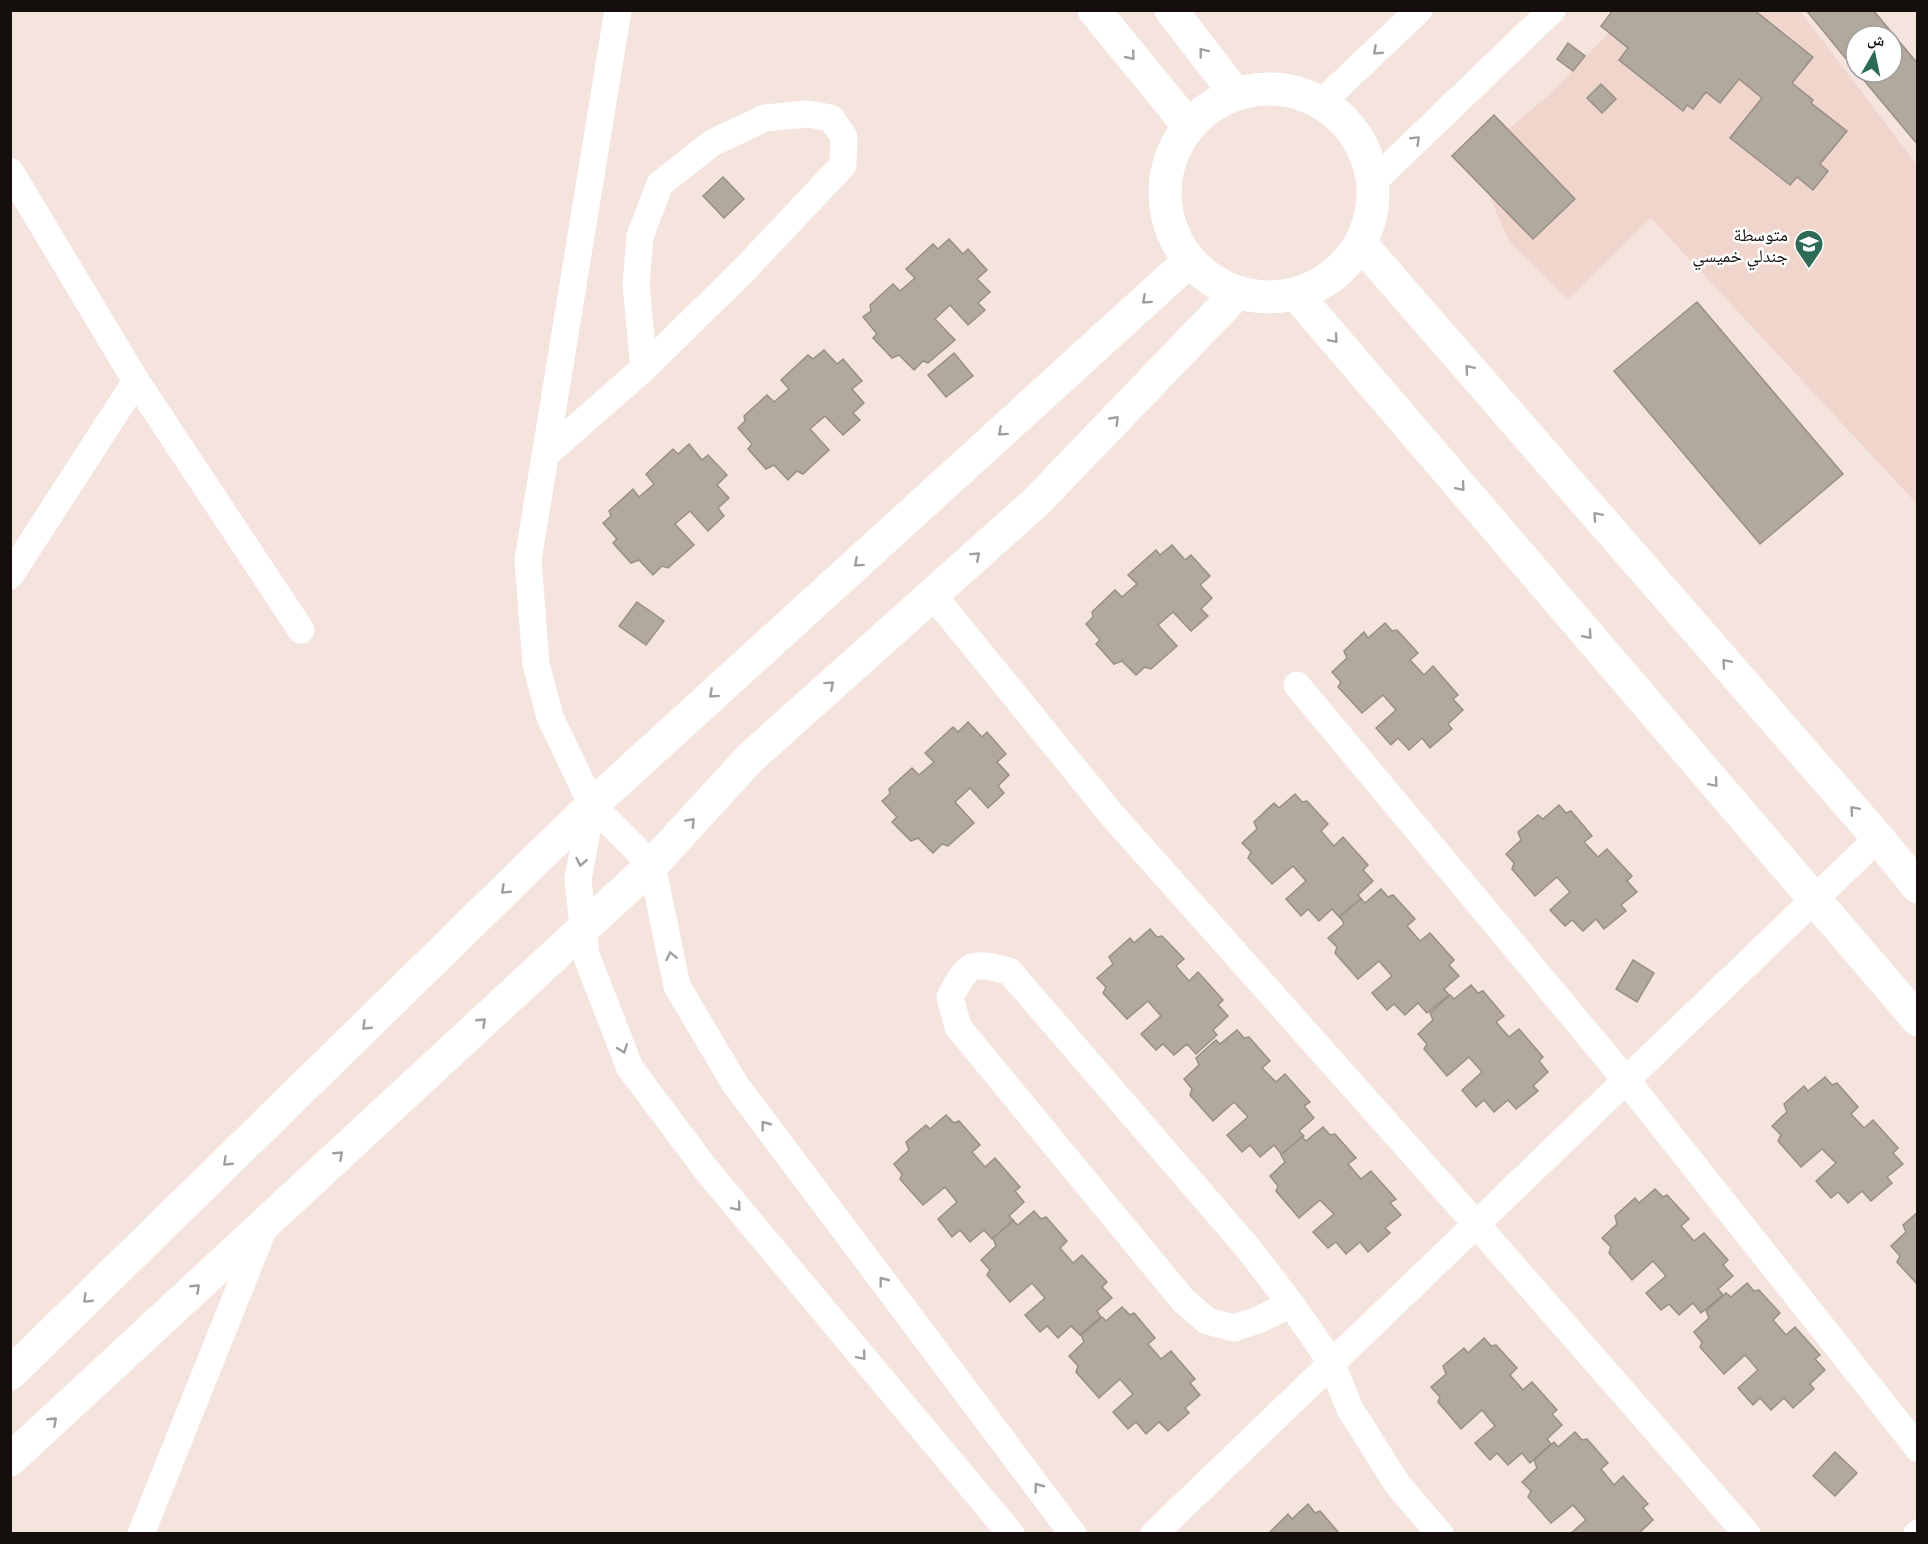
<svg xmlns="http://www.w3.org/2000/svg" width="1928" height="1544" font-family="Raleway,'Noto Naskh Arabic',sans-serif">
	<rect width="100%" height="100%" fill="#f5e3dd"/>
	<polygon fill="#efd5cc" points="1630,11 1800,11 1917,165 1917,504 1651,218 1568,299 1509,241 1473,159 1550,94"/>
	<g fill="#b1a99b" stroke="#989083" stroke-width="1.5">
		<polygon points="1613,10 1754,10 1813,57 1792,83 1813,100 1811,103 1847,131 1820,164 1828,171 1813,190 1797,177 1790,185 1730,138 1762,98 1739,79 1720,103 1706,92 1693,109 1687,105 1683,111 1619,60 1628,48 1601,26"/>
		<polygon points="1806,10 1873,10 1918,64 1918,145 1857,72 1892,72 1892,36 1856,36 1856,71"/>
		<polygon points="1568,43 1585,56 1573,71 1557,59"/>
		<polygon points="1601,84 1616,99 1602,113 1587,98"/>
		<polygon points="1494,115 1575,199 1533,239 1452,156"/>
		<polygon points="723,177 744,199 724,218 703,196"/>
		<polygon points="949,239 963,254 968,249 987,270 977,279 990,292 978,303 985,310 968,325 950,305 935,319 955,340 928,363 923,361 914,370 899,355 892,358 873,338 877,334 863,317 871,311 870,305 893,284 900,291 915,278 906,269 933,244 938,249"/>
		<polygon points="1697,302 1843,474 1760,544 1614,371"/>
		<polygon points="824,350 837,364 843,359 862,381 852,389 864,403 853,413 860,420 843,435 825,416 810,429 829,450 803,474 797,471 788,480 774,465 766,469 748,449 752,444 738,428 745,421 744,416 767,395 774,402 789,389 781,380 808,355 813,359"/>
		<polygon points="954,353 973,376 946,397 928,375"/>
		<polygon points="689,444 702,460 708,455 727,475 717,485 729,498 718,508 724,516 708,531 690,511 675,524 694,545 668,568 662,566 653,575 639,560 631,563 613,543 617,539 603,523 611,516 609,511 633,489 639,497 654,484 646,474 673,449 678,454"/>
		<polygon points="1172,545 1185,560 1191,555 1210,576 1200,585 1212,598 1201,609 1208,616 1191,631 1173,612 1158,625 1177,646 1151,669 1145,667 1136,675 1122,661 1114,664 1096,644 1100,640 1086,624 1093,617 1092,612 1115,590 1122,597 1137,584 1128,575 1156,550 1160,555"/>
		<polygon points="637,602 664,621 646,645 619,626"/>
		<polygon points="1385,623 1392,631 1397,630 1418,653 1410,660 1424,675 1433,666 1458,695 1453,699 1463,710 1448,724 1452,729 1430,748 1422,738 1409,750 1398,738 1391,745 1376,728 1396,710 1383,695 1362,713 1338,687 1341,682 1332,672 1347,658 1344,651 1364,632 1368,638"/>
		<polygon points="968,722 982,737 987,732 1006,754 997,762 1009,775 998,786 1004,793 988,808 970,788 955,802 974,823 948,846 942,844 933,853 918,838 911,841 892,822 897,817 882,801 890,794 889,789 912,768 919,775 934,762 925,753 953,727 958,732"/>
		<polygon points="1295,794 1302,802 1307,801 1328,824 1321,831 1334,846 1343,837 1368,865 1363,870 1373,881 1358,895 1362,900 1341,919 1332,909 1319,921 1308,909 1301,916 1286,899 1306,881 1293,866 1272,884 1248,858 1251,852 1242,843 1257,829 1254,822 1274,803 1279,808"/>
		<polygon points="1559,805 1566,813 1571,811 1592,836 1584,842 1598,857 1607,849 1632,876 1627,881 1637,892 1621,905 1626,911 1604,929 1596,919 1583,931 1572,920 1565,926 1550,910 1570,892 1557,877 1535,896 1512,869 1514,863 1506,854 1521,840 1518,832 1538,815 1543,819"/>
		<polygon points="1381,889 1388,897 1393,895 1415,919 1407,926 1420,941 1430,933 1454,960 1449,965 1459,976 1444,989 1449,995 1427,1013 1418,1003 1405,1015 1394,1004 1387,1010 1372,993 1392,976 1379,961 1358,979 1335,953 1337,947 1328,938 1344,924 1340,916 1361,899 1365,903"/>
		<polygon points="1150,929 1157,937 1162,936 1184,959 1176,966 1189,981 1198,972 1223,1000 1218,1005 1228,1016 1213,1030 1217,1035 1196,1054 1187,1044 1174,1055 1163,1044 1156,1050 1141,1034 1161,1016 1148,1001 1127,1019 1103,993 1106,987 1097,978 1113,964 1109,957 1130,938 1134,943"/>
		<polygon points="1633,960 1654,973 1637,1002 1616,989"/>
		<polygon points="1471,985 1478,993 1483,991 1504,1016 1496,1022 1509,1037 1519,1029 1543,1057 1539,1061 1548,1072 1533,1086 1538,1091 1516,1109 1508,1100 1494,1112 1484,1100 1476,1107 1462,1090 1482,1072 1469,1057 1447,1076 1424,1049 1427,1044 1418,1034 1433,1020 1430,1013 1450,995 1454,999"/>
		<polygon points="1237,1030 1244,1038 1249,1037 1270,1061 1262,1068 1276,1082 1285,1074 1310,1102 1304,1106 1314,1118 1299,1131 1304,1136 1282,1155 1274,1145 1260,1157 1250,1145 1242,1152 1227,1135 1248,1117 1234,1102 1213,1121 1190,1095 1192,1089 1184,1079 1199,1065 1196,1058 1216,1040 1220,1044"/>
		<polygon points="1825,1077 1832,1085 1837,1083 1858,1107 1851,1114 1864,1128 1873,1120 1898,1148 1893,1153 1903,1164 1887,1177 1892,1183 1871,1201 1862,1191 1848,1203 1838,1192 1831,1198 1816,1181 1836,1163 1822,1149 1801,1167 1778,1141 1781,1135 1772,1126 1787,1112 1784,1104 1804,1086 1808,1091"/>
		<polygon points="946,1115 954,1123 959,1121 980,1145 972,1152 985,1167 995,1158 1020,1187 1015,1191 1024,1202 1009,1216 1014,1221 992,1239 984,1230 970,1242 960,1230 952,1237 938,1219 957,1202 945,1187 923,1205 900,1179 902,1174 894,1164 909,1150 906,1142 926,1125 930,1129"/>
		<polygon points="1323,1127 1330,1135 1335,1134 1356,1158 1348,1164 1361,1179 1371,1171 1396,1199 1390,1203 1401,1215 1385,1228 1390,1233 1368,1252 1360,1242 1346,1254 1336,1242 1328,1248 1313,1232 1334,1214 1320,1200 1299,1218 1276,1191 1278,1186 1270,1176 1285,1162 1281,1155 1302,1137 1306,1141"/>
		<polygon points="1655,1189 1663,1197 1667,1195 1689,1219 1681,1226 1694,1241 1704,1233 1728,1260 1723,1265 1733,1276 1718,1289 1723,1295 1701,1313 1693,1303 1679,1315 1669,1304 1661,1310 1646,1293 1666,1276 1653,1261 1632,1280 1609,1253 1611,1247 1602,1238 1617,1224 1615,1216 1635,1198 1639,1203"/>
		<polygon points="1034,1211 1041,1219 1046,1217 1067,1241 1060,1248 1073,1263 1082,1255 1107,1282 1102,1287 1112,1298 1097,1311 1101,1317 1080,1335 1071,1326 1058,1338 1047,1326 1040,1332 1025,1315 1045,1298 1032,1283 1010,1302 987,1275 990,1270 981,1260 996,1246 993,1238 1013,1221 1018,1225"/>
		<polygon points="1918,1212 1918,1285 1897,1262 1900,1256 1891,1246 1906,1232 1903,1225"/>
		<polygon points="1747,1283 1754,1291 1759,1290 1780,1313 1773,1320 1786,1335 1795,1327 1820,1355 1815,1359 1825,1370 1810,1384 1814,1389 1793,1408 1784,1398 1771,1410 1760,1398 1753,1405 1738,1388 1758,1370 1745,1355 1724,1374 1700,1347 1702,1342 1694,1332 1709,1318 1706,1311 1726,1293 1731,1297"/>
		<polygon points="1122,1307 1130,1315 1134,1313 1155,1338 1148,1344 1161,1359 1171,1351 1195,1379 1190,1383 1200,1395 1185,1408 1189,1413 1168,1431 1159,1422 1146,1434 1136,1422 1128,1429 1113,1412 1133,1394 1120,1379 1099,1398 1076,1372 1078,1366 1069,1356 1084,1342 1081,1335 1102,1317 1106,1321"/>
		<polygon points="1484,1338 1491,1346 1496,1345 1517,1368 1510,1375 1523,1390 1532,1382 1557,1410 1552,1414 1562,1425 1547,1439 1551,1444 1530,1463 1522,1453 1508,1465 1497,1453 1490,1460 1475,1443 1495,1426 1482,1410 1461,1429 1438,1402 1440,1397 1431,1387 1446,1374 1443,1366 1464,1348 1468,1353"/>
		<polygon points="1575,1432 1582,1440 1587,1439 1608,1463 1601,1469 1614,1485 1623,1476 1648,1504 1643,1508 1653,1520 1638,1534 1570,1534 1586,1520 1573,1505 1551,1523 1528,1497 1531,1491 1522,1482 1537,1468 1534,1460 1554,1442 1558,1447"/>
		<polygon points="1835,1452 1857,1473 1835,1496 1813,1476"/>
		<polygon points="1308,1504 1315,1513 1320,1511 1340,1534 1268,1534 1288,1514 1292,1519"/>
	</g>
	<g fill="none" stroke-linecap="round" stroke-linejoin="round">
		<g stroke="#fff" stroke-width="27">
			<polyline points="618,10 528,560 536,664 550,717 592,805 652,865 677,986 735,1084 1073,1534"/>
			<polyline points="1322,102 1419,10"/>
			<polyline points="10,171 136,381 301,630"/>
			<polyline points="1374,181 1552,10"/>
			<polyline points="545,455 644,368 744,270 843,165 844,137 831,118 808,114 765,118 712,143 660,184 640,236 636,285 644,368"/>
			<polyline points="10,576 136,381"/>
			<polyline points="932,594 1112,815 1476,1224 1747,1534"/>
			<polyline points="1297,685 1626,1080 1918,1448"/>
			<polyline points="592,805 578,879 586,955 630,1068 708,1172 1011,1534"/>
			<path d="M1291,1304L1258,1320L1234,1328L1207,1321L1183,1300L958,1027L950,997C969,961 971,962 1009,971L1248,1248L1291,1304L1331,1362L1350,1409L1398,1485L1440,1534"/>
			<polyline points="141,1534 265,1225"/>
			<polyline points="1154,1534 1878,838"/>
			<polyline points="1917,1534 1918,1533"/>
		</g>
		<g stroke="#fff" stroke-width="33">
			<polyline points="1094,10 1188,125"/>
			<polyline points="1171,10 1235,93"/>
			<circle cx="1269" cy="193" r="104"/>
			<polyline points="1361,244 1878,838 1918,887"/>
			<polyline points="1296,294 1918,1020"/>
			<polyline points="10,1374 592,805 1189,261"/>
			<polyline points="10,1460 652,865 750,758 1036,502 1237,293"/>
		</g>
	</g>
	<defs><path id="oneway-chevron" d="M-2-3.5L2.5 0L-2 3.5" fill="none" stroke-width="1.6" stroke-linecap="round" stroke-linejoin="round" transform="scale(1.5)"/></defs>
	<g stroke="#a19f9e">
		<use href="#oneway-chevron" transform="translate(1377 51) rotate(137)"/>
		<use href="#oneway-chevron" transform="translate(1203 52) rotate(-128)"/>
		<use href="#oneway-chevron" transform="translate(1131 56) rotate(51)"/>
		<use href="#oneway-chevron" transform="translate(1416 140) rotate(-44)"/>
		<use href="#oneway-chevron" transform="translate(1146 300) rotate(138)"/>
		<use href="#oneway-chevron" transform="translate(1334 339) rotate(49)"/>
		<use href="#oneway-chevron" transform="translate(1469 369) rotate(-131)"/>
		<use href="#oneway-chevron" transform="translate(1115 420) rotate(-46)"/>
		<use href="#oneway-chevron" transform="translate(1002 432) rotate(138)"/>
		<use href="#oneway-chevron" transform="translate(1461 487) rotate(49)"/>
		<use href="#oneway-chevron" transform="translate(1597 516) rotate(-131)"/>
		<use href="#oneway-chevron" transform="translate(976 556) rotate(-42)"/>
		<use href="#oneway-chevron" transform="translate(858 563) rotate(138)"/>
		<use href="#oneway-chevron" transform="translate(1588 635) rotate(49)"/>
		<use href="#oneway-chevron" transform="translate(1726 663) rotate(-131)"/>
		<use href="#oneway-chevron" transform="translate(830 685) rotate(-42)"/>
		<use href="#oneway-chevron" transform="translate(713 694) rotate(138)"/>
		<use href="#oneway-chevron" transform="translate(1714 783) rotate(49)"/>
		<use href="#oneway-chevron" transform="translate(1854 810) rotate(-131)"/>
		<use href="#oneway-chevron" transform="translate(691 822) rotate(-47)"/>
		<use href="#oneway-chevron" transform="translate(581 862) rotate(101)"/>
		<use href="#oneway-chevron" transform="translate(505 890) rotate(136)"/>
		<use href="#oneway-chevron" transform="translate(671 956) rotate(-102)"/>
		<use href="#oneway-chevron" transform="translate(482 1022) rotate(-43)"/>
		<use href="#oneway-chevron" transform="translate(366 1026) rotate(136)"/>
		<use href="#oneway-chevron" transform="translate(623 1049) rotate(69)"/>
		<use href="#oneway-chevron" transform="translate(765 1125) rotate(-127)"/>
		<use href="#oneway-chevron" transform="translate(339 1155) rotate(-43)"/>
		<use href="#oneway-chevron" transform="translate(227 1162) rotate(136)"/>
		<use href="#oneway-chevron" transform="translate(737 1207) rotate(50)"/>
		<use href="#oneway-chevron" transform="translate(883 1281) rotate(-127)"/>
		<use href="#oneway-chevron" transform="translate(196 1288) rotate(-43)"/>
		<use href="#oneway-chevron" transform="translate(87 1299) rotate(136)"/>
		<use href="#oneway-chevron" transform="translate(862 1356) rotate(50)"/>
		<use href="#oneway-chevron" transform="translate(53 1421) rotate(-43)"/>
		<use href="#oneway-chevron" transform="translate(1038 1487) rotate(-127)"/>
	</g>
	<defs>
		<g id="school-pin" transform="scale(1.5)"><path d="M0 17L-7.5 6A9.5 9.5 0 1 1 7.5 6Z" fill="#2d6b57" stroke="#fff"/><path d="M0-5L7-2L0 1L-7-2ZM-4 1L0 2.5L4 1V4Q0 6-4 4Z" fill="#fff"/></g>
	</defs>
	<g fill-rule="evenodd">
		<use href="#school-pin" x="1809" y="244"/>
	</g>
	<g text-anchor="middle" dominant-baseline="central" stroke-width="5" stroke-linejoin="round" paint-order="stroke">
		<g font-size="18" fill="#140e0c" stroke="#fff" text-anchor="end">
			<text x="1788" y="234">متوسطة<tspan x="1788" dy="21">جندلي خميسي</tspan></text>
		</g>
	</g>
	<rect width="1928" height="1544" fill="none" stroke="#140e0c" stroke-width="24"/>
	<g transform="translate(1874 54) rotate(9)"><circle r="28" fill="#ffffff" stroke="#a19f9e" stroke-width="1.5"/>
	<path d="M0-4.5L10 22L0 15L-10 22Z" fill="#2d6b57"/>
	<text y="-9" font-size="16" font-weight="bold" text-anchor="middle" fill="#140e0c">ش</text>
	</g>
</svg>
